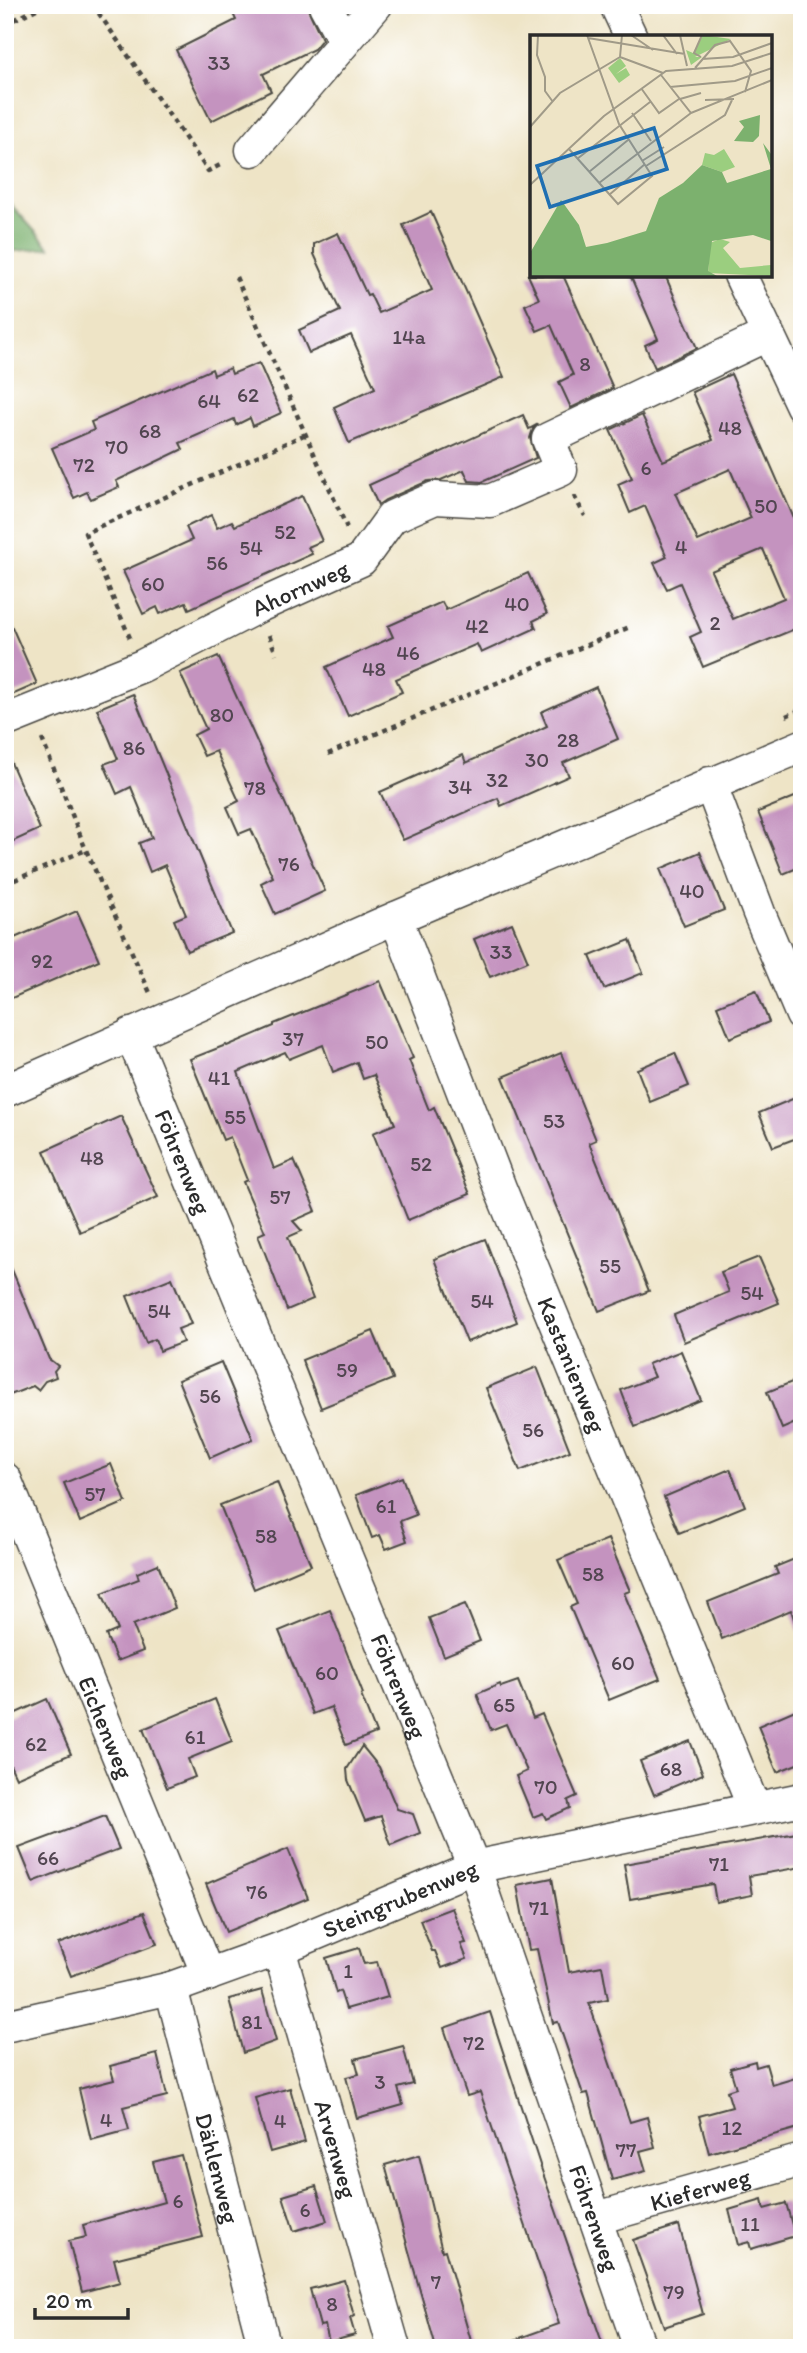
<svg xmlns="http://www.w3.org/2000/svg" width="807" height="2353" font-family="Itim,sans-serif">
	<rect width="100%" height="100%" fill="#fff"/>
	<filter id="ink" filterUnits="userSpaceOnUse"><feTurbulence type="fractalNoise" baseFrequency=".0143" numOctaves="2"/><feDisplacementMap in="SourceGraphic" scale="14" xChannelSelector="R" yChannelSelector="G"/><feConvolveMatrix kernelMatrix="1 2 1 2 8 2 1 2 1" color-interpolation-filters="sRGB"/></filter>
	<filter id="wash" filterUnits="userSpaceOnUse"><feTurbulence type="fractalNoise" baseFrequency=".00686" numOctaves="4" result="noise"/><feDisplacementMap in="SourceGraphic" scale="28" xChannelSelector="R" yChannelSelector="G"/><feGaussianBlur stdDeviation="1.57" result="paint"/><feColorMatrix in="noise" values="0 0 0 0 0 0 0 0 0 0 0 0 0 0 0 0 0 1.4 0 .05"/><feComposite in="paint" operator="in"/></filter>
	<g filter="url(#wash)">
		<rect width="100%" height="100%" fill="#eee4c6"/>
		<polygon fill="#7cb16e" stroke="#546e4c" stroke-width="2" points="5,198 50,248 5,252"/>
		<g id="blocks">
			<g fill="#c493bf" fill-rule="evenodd">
				<polygon points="229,5 306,5 322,39 314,49 263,74 271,91 211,121 176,50 236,20"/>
				<polygon points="431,212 504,377 349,443 334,407 375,388 351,335 309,353 299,330 340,311 314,254 314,244 338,233 367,295 370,294 379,313 432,290 403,225"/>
				<polygon points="528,275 563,275 613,388 571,408 559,382 573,375 551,325 537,331 525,305 539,299"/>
				<polygon points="630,275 665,275 697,348 655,368 645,345 658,339"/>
				<polygon points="259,363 281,413 253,426 250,418 236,425 234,419 180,443 183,449 116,481 119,487 91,499 87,492 74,498 52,448 94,430 91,422 212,369 214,375 230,368 232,374"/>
				<path d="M731,374L802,537V639L797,628L703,667L690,637L701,632L680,583L667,589L654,563L667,557L645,506L630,513L618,484L632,478L610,430L642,415L663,461L713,440L692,392ZM730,469L751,518L698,541L676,493ZM763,549L784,598L733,619L711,571Z"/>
				<polygon points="523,415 529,429 538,424 533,429 530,438 536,458 482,482 469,481 464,470 441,480 428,481 385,500 378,505 369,485"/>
				<polygon points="302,496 322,541 308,547 312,554 189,609 186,602 160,614 157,607 143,614 123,571 192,540 186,527 211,515 217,528 232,521 235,526"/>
				<polygon points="528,573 547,614 533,621 536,628 481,653 477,644 396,679 402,692 348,716 326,667 393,637 388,626 442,602 446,610"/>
				<polygon points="5,611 37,684 5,698"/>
				<polygon points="218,656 325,891 275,914 261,883 273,877 251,829 239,834 227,807 239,801 216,751 204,756 194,735 206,729 180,673"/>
				<polygon points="596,687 618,739 563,763 569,776 501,806 498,798 403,840 380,792 463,755 466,763 520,739 547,726 541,712"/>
				<polygon points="133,694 232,933 187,951 174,920 186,915 165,865 150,872 139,843 152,838 131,787 117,794 104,764 118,759 97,709"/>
				<polygon points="5,749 40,829 5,845"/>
				<polygon points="802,794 802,866 783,874 758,812"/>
				<polygon points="700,852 724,910 684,926 660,869"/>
				<polygon points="77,911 99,960 5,1001 5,942"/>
				<polygon points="512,923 528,961 490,977 474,939"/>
				<polygon points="630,940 643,973 604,989 590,956"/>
				<polygon points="380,981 413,1058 409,1060 429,1110 434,1107 470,1194 408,1220 373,1133 395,1124 374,1075 363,1079 357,1062 333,1072 323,1045 289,1059 285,1052 238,1072 274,1169 294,1160 316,1211 293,1221 302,1231 288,1237 313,1299 287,1310 258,1235 265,1232 243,1182 247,1180 230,1137 223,1140 190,1059 226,1045 227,1046 274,1026 274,1024"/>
				<polygon points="756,990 769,1022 730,1038 717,1006"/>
				<polygon points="561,1053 596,1140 589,1143 649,1291 599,1311 503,1077"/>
				<polygon points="675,1053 689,1086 650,1102 637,1069"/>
				<polygon points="802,1095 802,1136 773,1147 759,1113"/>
				<polygon points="121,1116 158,1197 80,1232 44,1151"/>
				<polygon points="485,1239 517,1322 467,1342 434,1259"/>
				<polygon points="5,1253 49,1359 58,1366 54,1371 56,1377 45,1381 38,1390 33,1386 5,1397"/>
				<polygon points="759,1257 779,1303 684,1342 674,1315 729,1292 721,1272"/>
				<polygon points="172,1278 191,1324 178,1329 183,1342 160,1351 155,1339 146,1343 127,1296"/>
				<polygon points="373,1331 393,1379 321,1408 302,1360"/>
				<polygon points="681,1351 701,1400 635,1427 621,1390 654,1377 648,1364"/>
				<polygon points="221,1362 253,1439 210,1458 178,1380"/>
				<polygon points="537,1367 570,1451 520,1471 486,1388"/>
				<polygon points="802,1378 802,1420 782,1429 767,1392"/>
				<polygon points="111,1464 126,1502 80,1522 64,1483"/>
				<polygon points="730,1469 745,1506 679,1533 664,1497"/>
				<polygon points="402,1477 416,1515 400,1521 407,1541 386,1549 380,1535 372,1538 356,1495"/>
				<polygon points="277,1482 311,1565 254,1589 220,1505"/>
				<polygon points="608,1539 630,1591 624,1593 660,1679 609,1700 570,1607 577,1604 558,1560"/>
				<polygon points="802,1556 802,1631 798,1631 791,1610 722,1639 708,1602 778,1574 775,1567"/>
				<polygon points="158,1564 175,1608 133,1625 143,1651 117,1661 106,1635 118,1630 102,1593 139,1579 137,1573"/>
				<polygon points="465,1604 480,1641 444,1656 429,1618"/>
				<polygon points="330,1610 363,1694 361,1695 376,1733 346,1745 331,1707 313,1714 279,1631"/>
				<polygon points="518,1681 533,1718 542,1714 577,1796 568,1800 570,1808 546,1819 543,1813 533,1817 516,1776 527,1771 506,1724 491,1730 477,1694 500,1684 501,1687"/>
				<polygon points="47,1699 71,1754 16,1778 5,1754 5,1718"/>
				<polygon points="215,1699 232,1741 188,1759 195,1777 167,1788 143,1729"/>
				<polygon points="802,1707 802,1762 777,1772 758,1726"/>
				<polygon points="690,1741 703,1774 654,1795 640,1761"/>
				<polygon points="362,1746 379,1767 397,1809 413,1814 420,1833 391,1845 381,1816 365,1821 348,1780 347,1769"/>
				<polygon points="105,1816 119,1849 33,1882 19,1848"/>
				<polygon points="802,1832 802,1867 749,1876 752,1895 716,1902 713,1884 630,1899 624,1864"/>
				<polygon points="288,1849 308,1898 226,1932 206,1884"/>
				<polygon points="552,1878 569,1972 602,1966 608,1999 589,2003 630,2122 647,2117 655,2147 640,2151 646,2171 612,2180 588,2093 583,2094 558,2022 553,2023 537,1949 529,1950 517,1885"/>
				<polygon points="452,1908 466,1943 461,1944 467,1959 442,1968 435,1951 432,1951 420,1920"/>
				<polygon points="144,1912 157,1944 71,1976 58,1944"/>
				<polygon points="359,1948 364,1964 377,1962 388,1997 346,2009 340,1991 336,1993 326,1958"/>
				<polygon points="262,1990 276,2041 243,2053 229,1999"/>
				<polygon points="490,2012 540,2165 604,2348 503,2348 503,2344 559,2324 480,2092 467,2096 444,2028"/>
				<polygon points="403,2046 413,2084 398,2088 403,2105 357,2118 346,2077 359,2074 355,2059"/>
				<polygon points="157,2054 167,2096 123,2107 129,2130 91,2140 79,2089 114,2080 110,2066"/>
				<polygon points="755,2061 756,2067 766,2064 772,2085 802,2076 802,2127 709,2153 699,2116 732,2107 727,2091 736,2088 730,2068"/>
				<polygon points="290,2088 305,2142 270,2152 255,2098"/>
				<polygon points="181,2155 203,2237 114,2259 120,2282 82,2292 69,2241 86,2237 83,2225 164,2202 153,2162"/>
				<polygon points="419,2155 442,2251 445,2250 473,2348 436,2348 405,2237 385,2165"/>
				<polygon points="316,2186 327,2221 294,2231 283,2196"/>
				<polygon points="762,2200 764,2209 786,2203 795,2236 751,2249 749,2242 738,2245 729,2210"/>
				<polygon points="679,2225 703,2314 664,2327 633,2240"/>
				<polygon points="344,2280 354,2316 350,2318 355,2335 329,2342 325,2325 320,2326 310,2289"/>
			</g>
		</g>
	</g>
	<g filter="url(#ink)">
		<use href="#blocks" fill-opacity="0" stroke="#484742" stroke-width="2"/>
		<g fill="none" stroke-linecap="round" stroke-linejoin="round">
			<g stroke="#484742" stroke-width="35">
				<g id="street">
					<polyline points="325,5 344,40"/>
					<polyline points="616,5 631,37"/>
					<polyline points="252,150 376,5"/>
					<polyline points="740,275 802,406"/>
					<path id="s1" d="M5,721L142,666L259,606L361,560L392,517L435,498L490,501L561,470L548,439L767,335"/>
					<polyline points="710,783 759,913 802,1015"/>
					<path id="s2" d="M396,918L500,1188L754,1808"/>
					<path id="s3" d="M131,1034L474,1867L640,2348"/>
					<polyline points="5,1091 379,925 802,746"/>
					<path id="s4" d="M5,1479L208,1975"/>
					<path id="s5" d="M279,1949L394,2348"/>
					<path id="s6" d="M171,1988L265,2348"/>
					<path id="s7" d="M5,2026L171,1988L279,1949L474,1867L802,1799"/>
					<path id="s8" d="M597,2218L802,2160"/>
				</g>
			</g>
			<g stroke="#484742" stroke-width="4.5" stroke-dasharray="5 5" stroke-linecap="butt">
				<polyline points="93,5 208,171 224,163"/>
				<polyline points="5,24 45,5"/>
				<polyline points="236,277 347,528"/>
				<polyline points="574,496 585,516"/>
				<polyline points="269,635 276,654"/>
				<polyline points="130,638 85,533 306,434"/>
				<polyline points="786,716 802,709"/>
				<polyline points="42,739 86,850 151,995"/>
				<polyline points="328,754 632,626"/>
				<polyline points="5,884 86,850"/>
			</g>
			<use href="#street" stroke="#fff" stroke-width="32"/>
		</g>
	</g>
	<g text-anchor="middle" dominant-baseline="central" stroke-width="7" stroke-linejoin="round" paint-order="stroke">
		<g font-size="21" fill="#514550">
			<text x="219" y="62">33</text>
			<text x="409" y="336">14a</text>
			<text x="585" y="363">8</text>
			<text x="248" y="394">62</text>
			<text x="209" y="400">64</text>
			<text x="730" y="427">48</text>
			<text x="150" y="430">68</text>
			<text x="117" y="446">70</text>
			<text x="84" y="464">72</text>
			<text x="646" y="467">6</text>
			<text x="766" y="505">50</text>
			<text x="285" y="531">52</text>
			<text x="681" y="546">4</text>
			<text x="251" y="547">54</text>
			<text x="217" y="562">56</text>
			<text x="153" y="583">60</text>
			<text x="517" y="603">40</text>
			<text x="715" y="622">2</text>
			<text x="477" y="625">42</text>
			<text x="408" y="652">46</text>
			<text x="374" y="668">48</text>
			<text x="222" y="714">80</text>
			<text x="568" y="739">28</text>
			<text x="134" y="747">86</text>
			<text x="537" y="759">30</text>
			<text x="497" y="779">32</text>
			<text x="460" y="786">34</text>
			<text x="255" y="787">78</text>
			<text x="289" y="863">76</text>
			<text x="692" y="890">40</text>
			<text x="501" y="951">33</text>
			<text x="42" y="960">92</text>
			<text x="293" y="1038">37</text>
			<text x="377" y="1041">50</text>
			<text x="219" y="1077">41</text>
			<text x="235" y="1116">55</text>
			<text x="554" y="1120">53</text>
			<text x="92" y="1157">48</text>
			<text x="421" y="1163">52</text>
			<text x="280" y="1196">57</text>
			<text x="610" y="1265">55</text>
			<text x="752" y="1292">54</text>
			<text x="482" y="1300">54</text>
			<text x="159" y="1310">54</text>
			<text x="347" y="1369">59</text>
			<text x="210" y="1395">56</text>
			<text x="533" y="1429">56</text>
			<text x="95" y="1493">57</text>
			<text x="386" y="1505">61</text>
			<text x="266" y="1535">58</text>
			<text x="593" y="1573">58</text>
			<text x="623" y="1662">60</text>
			<text x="327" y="1672">60</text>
			<text x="504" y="1704">65</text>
			<text x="195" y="1736">61</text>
			<text x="36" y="1743">62</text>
			<text x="671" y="1768">68</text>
			<text x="546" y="1786">70</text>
			<text x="48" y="1857">66</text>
			<text x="719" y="1863">71</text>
			<text x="257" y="1891">76</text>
			<text x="539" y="1907">71</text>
			<text x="348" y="1970">1</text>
			<text x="252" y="2021">81</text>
			<text x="474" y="2042">72</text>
			<text x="380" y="2081">3</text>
			<text x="106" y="2119">4</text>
			<text x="280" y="2120">4</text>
			<text x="732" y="2127">12</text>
			<text x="626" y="2149">77</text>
			<text x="178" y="2200">6</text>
			<text x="305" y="2209">6</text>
			<text x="750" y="2223">11</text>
			<text x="436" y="2281">7</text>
			<text x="674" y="2291">79</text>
			<text x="332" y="2303">8</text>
		</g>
		<g font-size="24" fill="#2b2b2b" stroke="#fff">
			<text stroke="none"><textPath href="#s1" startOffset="324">Ahornweg</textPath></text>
			<text stroke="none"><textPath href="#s3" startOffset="138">Föhrenweg</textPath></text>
			<text stroke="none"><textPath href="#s2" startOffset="480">Kastanienweg</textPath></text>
			<text stroke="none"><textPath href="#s3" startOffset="705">Föhrenweg</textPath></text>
			<text stroke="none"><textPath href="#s4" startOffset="268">Eichenweg</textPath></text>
			<text stroke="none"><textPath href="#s7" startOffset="416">Steingrubenweg</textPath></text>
			<text stroke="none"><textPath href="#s5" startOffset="208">Arvenweg</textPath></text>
			<text stroke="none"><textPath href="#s6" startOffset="186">Dählenweg</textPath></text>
			<text stroke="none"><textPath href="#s8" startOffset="107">Kieferweg</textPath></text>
			<text stroke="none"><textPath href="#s3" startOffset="1272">Föhrenweg</textPath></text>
		</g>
	</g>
	<g transform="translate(530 35)">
		<rect width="242" height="242" fill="#eee4c6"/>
		<path d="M173,0L201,4L165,22H172L161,30L156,15L163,18ZM90,23L96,31L86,39L96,33L100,40L89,48L78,33ZM194,114L205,132L192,137L172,130L175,118L184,120ZM190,204L200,207L193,213L210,233L241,230V241L178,238L180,208Z" fill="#9bce7f"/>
		<path d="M230,80L229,101L223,107L204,106L214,92L209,86ZM233,108L241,119V206L223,200L182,206L178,236L187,241H0V218L31,165L49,190L56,212L77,208L116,196L129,163L153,148L172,130L192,137L197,148L241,134Z" fill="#7cb16e"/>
		<path fill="none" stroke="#a09a88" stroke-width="2" d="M8,0L7,20L15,42V56L23,67M101,0L123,15M133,0L147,19M150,0L157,31M58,3L155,19M90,22L133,38M90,22L92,0M171,22L164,18L172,0M172,24L203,22L242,8M165,33L185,10L200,6L221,36L215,57M131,40L161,78L242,45M140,52L205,46L242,33M111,53L129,78L149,64M150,64L171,58M175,65L204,64M102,78L121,106M0,92L30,58L90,22M39,114L88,169L122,141L89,89L57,0M47,124L120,67M112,126L134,112M116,131L195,80L202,65M59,137L98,105M69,148L161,78M0,150L74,81L136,36L202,31L242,18M79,160L115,129"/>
		<path fill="#1f6fb2" fill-opacity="0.15" stroke="#1f6fb2" stroke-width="3.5" d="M124,93L137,134L20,172L7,131Z"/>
		<rect width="242" height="242" fill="none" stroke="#2b2b2b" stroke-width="3.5"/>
	</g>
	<rect width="807" height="2353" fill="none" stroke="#fff" stroke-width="28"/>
	<path d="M35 2308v10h93v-10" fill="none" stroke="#2b2b2b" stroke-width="3.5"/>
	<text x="46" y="2308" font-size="21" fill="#2b2b2b" stroke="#ffffff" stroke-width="5" paint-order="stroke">20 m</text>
</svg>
